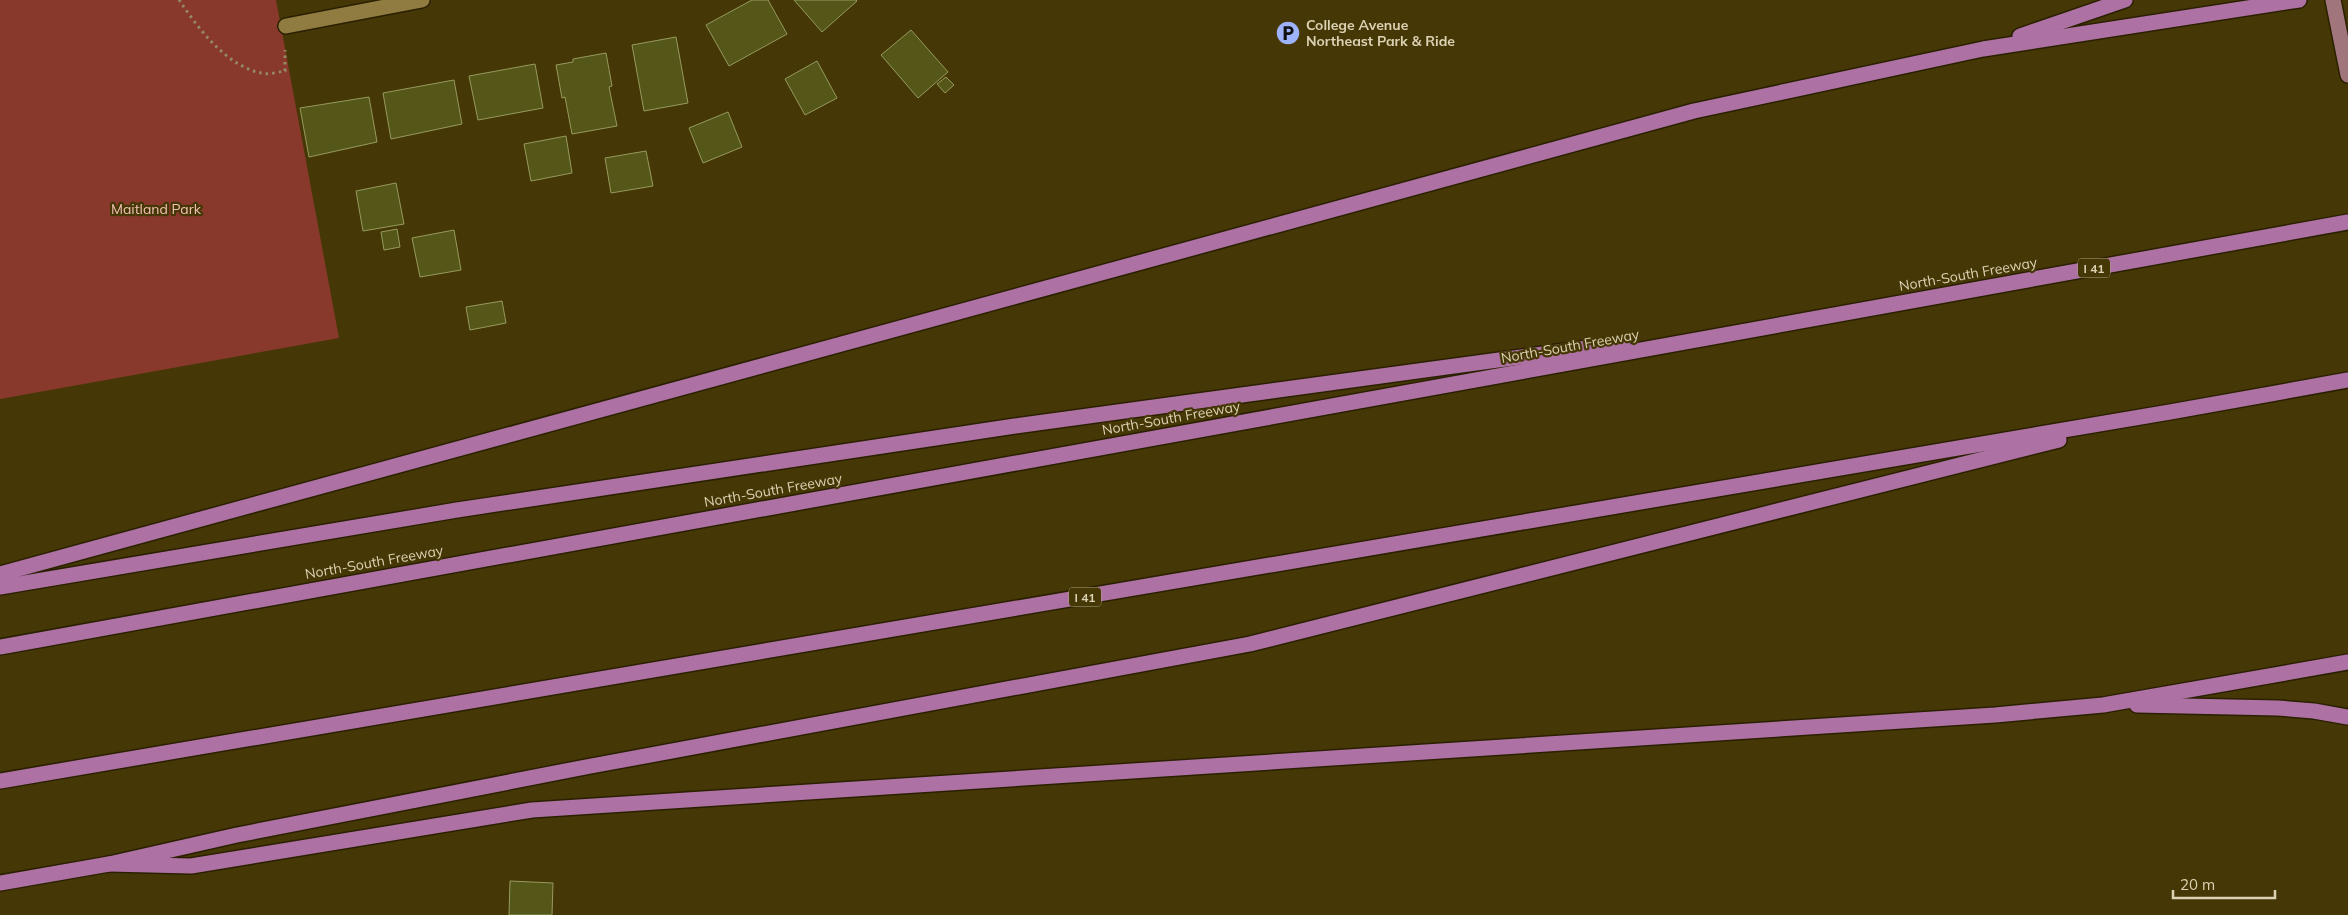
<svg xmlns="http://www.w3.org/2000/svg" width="2348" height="915" font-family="Mulish,sans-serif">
	<rect width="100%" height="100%" fill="#463806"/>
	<polygon fill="#88392b" points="0,0 276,0 339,338 0,399"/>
	<g fill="#545718" stroke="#969a5d">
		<polygon points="752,0 768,0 787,34 729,66 706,25"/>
		<polygon points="794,0 856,0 857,1 822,32"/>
		<polygon points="911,30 948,72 918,98 881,55"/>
		<polygon points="676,37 688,103 644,111 632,45"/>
		<polygon points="606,53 612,86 609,87 617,126 572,134 565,97 562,98 556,65 573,62 573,59"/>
		<polygon points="817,61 837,98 805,115 785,79"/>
		<polygon points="535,64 543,108 478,120 469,76"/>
		<polygon points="946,77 954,85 945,93 937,84"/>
		<polygon points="454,80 462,124 391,139 383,93"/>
		<polygon points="369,97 377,142 309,157 300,108"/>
		<polygon points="728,112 742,147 703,163 689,128"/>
		<polygon points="566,136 572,173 531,181 524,144"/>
		<polygon points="646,151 653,186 611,193 605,158"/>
		<polygon points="396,183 404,224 363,231 356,191"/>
		<polygon points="397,229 400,247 384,250 381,232"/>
		<polygon points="454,230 461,270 420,277 412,238"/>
		<polygon points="502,301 506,323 470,330 466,307"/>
		<polygon points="510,881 553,883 552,915 509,915"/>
	</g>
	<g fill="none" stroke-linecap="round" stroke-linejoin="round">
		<g stroke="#2a2000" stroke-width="18">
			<polyline id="minor" points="286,26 422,0"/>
		</g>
		<g stroke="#2a2000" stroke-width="18">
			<polyline id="major" points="2333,0 2348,75"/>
		</g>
		<g stroke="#2a2000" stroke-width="18">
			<g id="highway">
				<polyline points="2020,36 2125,0"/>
				<polyline points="0,574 1694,111 1983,49 2299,0"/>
				<polyline points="0,587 457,510 1015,426 1623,343"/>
				<polyline points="0,647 2348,222"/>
				<polyline points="2137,705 2278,708 2314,711 2348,717"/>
				<polyline points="0,781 2170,412 2348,380"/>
				<polyline points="109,864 191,866 532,810 1995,715 2103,705 2348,662"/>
				<polyline points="0,883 109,864 237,835 591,766 1250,644 2059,440"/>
			</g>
		</g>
		<path stroke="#958961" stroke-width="3" stroke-dasharray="2.5 4" stroke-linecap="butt" d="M179,0C199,29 225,65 261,73C268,75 278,72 285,71V50"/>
		<use href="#minor" stroke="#907c40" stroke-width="15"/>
		<use href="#major" stroke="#a1757c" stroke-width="15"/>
		<use href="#highway" stroke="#ad71a4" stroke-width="15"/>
	</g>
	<defs>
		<g id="parking-disc" transform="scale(1.25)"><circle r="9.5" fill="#9fb3fd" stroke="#463806"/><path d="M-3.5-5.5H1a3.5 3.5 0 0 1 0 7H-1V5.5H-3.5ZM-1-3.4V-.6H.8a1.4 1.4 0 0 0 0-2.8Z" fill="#111"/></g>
	</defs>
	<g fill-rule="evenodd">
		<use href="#parking-disc" x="1288" y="33"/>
	</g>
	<g text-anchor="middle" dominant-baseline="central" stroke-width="4.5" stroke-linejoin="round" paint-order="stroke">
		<g fill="#463806" stroke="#aea37f" stroke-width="1">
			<rect x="2078" y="258.5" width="32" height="19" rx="4"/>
			<rect x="1069" y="587.5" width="32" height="19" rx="4"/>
		</g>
		<g font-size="12" font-weight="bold" fill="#dbd1b3">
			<text x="2094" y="268">I 41</text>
			<text x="1085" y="597">I 41</text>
		</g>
		<g font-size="14" font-weight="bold" fill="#dbd1b3" stroke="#463806" text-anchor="start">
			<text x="1306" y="25">College Avenue<tspan x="1306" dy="16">Northeast Park &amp; Ride</tspan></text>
		</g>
		<g font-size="14" fill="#f3c2b7" stroke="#463806">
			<text x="156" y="209">Maitland Park</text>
		</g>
		<g font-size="14" fill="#dbd1b3" stroke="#463806">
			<text transform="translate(1968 274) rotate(-10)">North-South Freeway</text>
			<text transform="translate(1570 346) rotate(-10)">North-South Freeway</text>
			<text transform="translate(1171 418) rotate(-10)">North-South Freeway</text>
			<text transform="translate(773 490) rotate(-10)">North-South Freeway</text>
			<text transform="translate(374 562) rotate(-10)">North-South Freeway</text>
		</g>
	</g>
	<path d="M2173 890v8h102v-8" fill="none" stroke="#dbd1b3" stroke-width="2.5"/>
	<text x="2180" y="890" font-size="15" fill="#dbd1b3" stroke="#463806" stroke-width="4" paint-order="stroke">20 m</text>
</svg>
